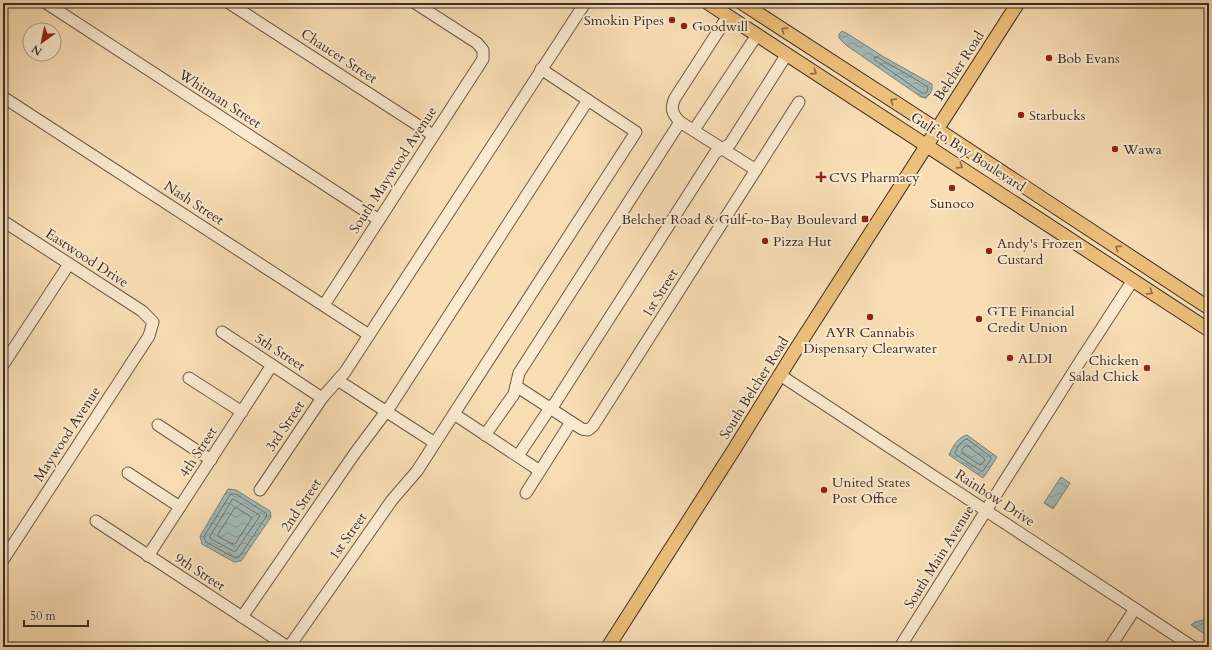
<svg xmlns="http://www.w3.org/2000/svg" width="1212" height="650" font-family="Cardo,serif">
	<defs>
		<pattern id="water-waves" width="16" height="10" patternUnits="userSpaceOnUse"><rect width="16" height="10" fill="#a1bab7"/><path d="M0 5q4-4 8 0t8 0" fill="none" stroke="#849895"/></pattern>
	</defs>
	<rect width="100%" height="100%" fill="#f9deb5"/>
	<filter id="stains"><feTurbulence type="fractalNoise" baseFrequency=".005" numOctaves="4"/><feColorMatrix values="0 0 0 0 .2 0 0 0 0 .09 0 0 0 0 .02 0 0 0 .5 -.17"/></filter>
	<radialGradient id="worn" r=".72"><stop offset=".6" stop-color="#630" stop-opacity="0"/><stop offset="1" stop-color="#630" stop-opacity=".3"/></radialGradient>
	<g fill="url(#water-waves)" stroke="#78827d">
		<path d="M842,31L848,34L884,57L932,84C933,90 930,94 926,98L921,97L846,45L839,38V34Z"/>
		<path d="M967,435L997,457L988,471L983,478L949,455C953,446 958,437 967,435Z"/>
		<polygon points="1061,477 1070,483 1053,509 1044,503"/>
		<polygon points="228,489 236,490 270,511 271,517 241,561 234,562 202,544 200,536"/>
		<polygon points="1203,620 1209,620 1209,637 1191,625 1195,622"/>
	</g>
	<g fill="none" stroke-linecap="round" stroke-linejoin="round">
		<g stroke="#6e746f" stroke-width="1">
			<polygon points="875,57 877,57 927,86 928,88 927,92 925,93 922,93 875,60"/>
			<path d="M967,439L991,457V459L983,471H981L955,454C956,449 961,440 967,439Z"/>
			<polygon points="965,446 968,446 984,458 985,460 982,464 980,465 962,453 962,450"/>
			<polygon points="231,494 236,494 267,514 266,517 239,557 235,558 206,542 204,537"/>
			<polygon points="233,499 235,500 259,515 260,516 235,552 211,539 210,537"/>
			<polygon points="235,508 237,508 251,517 252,518 235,544 233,544 219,537 218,535"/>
		</g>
		<g stroke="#6a594a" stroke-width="13">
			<g id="minor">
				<polyline points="46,3 379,220"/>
				<polyline points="229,3 433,135"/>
				<path d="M728,16L675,98C670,109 672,113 680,122L756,170"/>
				<polyline points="3,97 369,335"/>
				<polyline points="694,130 757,35"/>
				<polyline points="3,221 142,311 153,322 149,336 3,560"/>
				<polyline points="324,305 483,59 483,50 477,43 415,3"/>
				<polyline points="222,332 322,398"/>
				<polyline points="3,365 69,264"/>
				<polyline points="780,375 1193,647"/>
				<polyline points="189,378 242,412"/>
				<polyline points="339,381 435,443"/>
				<polyline points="516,386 582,429 588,430 593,426 799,102"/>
				<polyline points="454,414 540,471"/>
				<polyline points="158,425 211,460"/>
				<polyline points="485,435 514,394 519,373 680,122"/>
				<polyline points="518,456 550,408 555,403 715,153 730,144 787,54"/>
				<polyline points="128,473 180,507"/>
				<polyline points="260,490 322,398 345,372 585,3"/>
				<polyline points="526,493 571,422"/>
				<polyline points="96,521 288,647"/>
				<polyline points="148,556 272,365"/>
				<polyline points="242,617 355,453 391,405 588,100"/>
				<polyline points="289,647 392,500 417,471 435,443 636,132 541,69"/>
				<polyline points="900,647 1079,363 1133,280"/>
				<polyline points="1110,647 1135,609"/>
			</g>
		</g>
		<g stroke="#3b2d27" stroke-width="15">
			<g id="major">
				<polyline points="708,3 1209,330"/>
				<polyline points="742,3 958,143 1209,308"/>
				<polyline points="608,647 735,448 793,354 1018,3"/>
			</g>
		</g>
		<use href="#minor" stroke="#fbeacf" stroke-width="11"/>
		<use href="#major" stroke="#ecbf7a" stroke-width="13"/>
	</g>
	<defs><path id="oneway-chevron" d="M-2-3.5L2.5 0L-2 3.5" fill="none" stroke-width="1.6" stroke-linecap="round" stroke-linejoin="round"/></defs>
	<g stroke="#8b6f4c">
		<use href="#oneway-chevron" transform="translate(784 30) rotate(-147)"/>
		<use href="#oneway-chevron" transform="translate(814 72) rotate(33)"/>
		<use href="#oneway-chevron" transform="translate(893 101) rotate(-147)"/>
		<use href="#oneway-chevron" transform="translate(960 166) rotate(33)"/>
		<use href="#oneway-chevron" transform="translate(1118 248) rotate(-147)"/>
		<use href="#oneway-chevron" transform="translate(1150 292) rotate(33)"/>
	</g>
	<g fill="#8f2418" stroke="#fbeacf" stroke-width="1.5">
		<circle cx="672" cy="20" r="4"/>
		<circle cx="684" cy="26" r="4"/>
		<circle cx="1049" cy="58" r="4"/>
		<circle cx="1021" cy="115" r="4"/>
		<circle cx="1115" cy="149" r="4"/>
		<path d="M819 171h4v4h4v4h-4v4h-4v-4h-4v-4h4z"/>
		<circle cx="952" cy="188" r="4"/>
		<rect x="861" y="215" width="8" height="8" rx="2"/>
		<circle cx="765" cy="241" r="4"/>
		<circle cx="989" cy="251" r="4"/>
		<circle cx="870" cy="317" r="4"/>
		<circle cx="979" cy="319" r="4"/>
		<circle cx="1010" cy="358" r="4"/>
		<circle cx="1147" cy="368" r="4"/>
		<circle cx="824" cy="490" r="4"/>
	</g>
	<g text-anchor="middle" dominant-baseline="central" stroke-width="4" stroke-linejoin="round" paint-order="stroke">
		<g font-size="14" fill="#3b2d27" stroke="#fbeacf" text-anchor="start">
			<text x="664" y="20" text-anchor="end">Smokin Pipes</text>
			<text x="692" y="26">Goodwill</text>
			<text x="1057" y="58">Bob Evans</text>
			<text x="1029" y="115">Starbucks</text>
			<text x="1123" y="149">Wawa</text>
			<text x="829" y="177">CVS Pharmacy</text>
			<text x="952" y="203" text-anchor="middle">Sunoco</text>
			<text x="857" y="219" text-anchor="end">Belcher Road &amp; Gulf-to-Bay Boulevard</text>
			<text x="773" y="241">Pizza Hut</text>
			<text x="997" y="243">Andy's Frozen<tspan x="997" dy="16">Custard</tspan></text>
			<text x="987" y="311">GTE Financial<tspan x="987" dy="16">Credit Union</tspan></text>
			<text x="870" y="332" text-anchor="middle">AYR Cannabis<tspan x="870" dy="16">Dispensary Clearwater</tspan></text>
			<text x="1018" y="358">ALDI</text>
			<text x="1139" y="360" text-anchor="end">Chicken<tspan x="1139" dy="16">Salad Chick</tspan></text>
			<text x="832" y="482">United States<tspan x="832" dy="16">Post Office</tspan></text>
		</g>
		<g font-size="14" fill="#3b2d27" stroke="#fbeacf">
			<text transform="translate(339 56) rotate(33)">Chaucer Street</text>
			<text transform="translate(959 66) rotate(-57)">Belcher Road</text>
			<text transform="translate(220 99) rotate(33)">Whitman Street</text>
			<text transform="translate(968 152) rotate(33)">Gulf to Bay Boulevard</text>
			<text transform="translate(393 170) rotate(-57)">South Maywood Avenue</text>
			<text transform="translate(194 203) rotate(33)">Nash Street</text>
			<text transform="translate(87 258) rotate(33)">Eastwood Drive</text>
			<text transform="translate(660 293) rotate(-58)">1st Street</text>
			<text transform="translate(280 352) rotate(33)">5th Street</text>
			<text transform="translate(754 388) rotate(-58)">South Belcher Road</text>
			<text transform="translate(285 426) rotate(-56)">3rd Street</text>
			<text transform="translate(67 434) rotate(-57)">Maywood Avenue</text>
			<text transform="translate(198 452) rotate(-57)">4th Street</text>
			<text transform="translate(995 498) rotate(33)">Rainbow Drive</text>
			<text transform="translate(301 505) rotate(-56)">2nd Street</text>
			<text transform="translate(348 536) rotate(-55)">1st Street</text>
			<text transform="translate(939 557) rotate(-58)">South Main Avenue</text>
			<text transform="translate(200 572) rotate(33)">9th Street</text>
		</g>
	</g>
	<rect width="1212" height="650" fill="none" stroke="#f9deb5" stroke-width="16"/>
	<rect x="4" y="4" width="1204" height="642" fill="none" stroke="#3b2d27" stroke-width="2"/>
	<rect x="8" y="8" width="1196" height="634" fill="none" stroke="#3b2d27"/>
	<g transform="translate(42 42) rotate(213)"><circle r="19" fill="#fbeacf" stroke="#ae9e8c"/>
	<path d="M0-3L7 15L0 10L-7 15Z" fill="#8f2418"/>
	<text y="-6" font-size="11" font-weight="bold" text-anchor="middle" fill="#3b2d27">N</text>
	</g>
	<path d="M24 620v6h64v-6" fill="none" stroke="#3b2d27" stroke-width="2"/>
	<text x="30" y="620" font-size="12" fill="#3b2d27" stroke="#fbeacf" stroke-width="3" paint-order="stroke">50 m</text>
	<rect width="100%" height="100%" filter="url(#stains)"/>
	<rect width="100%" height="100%" fill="url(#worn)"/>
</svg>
